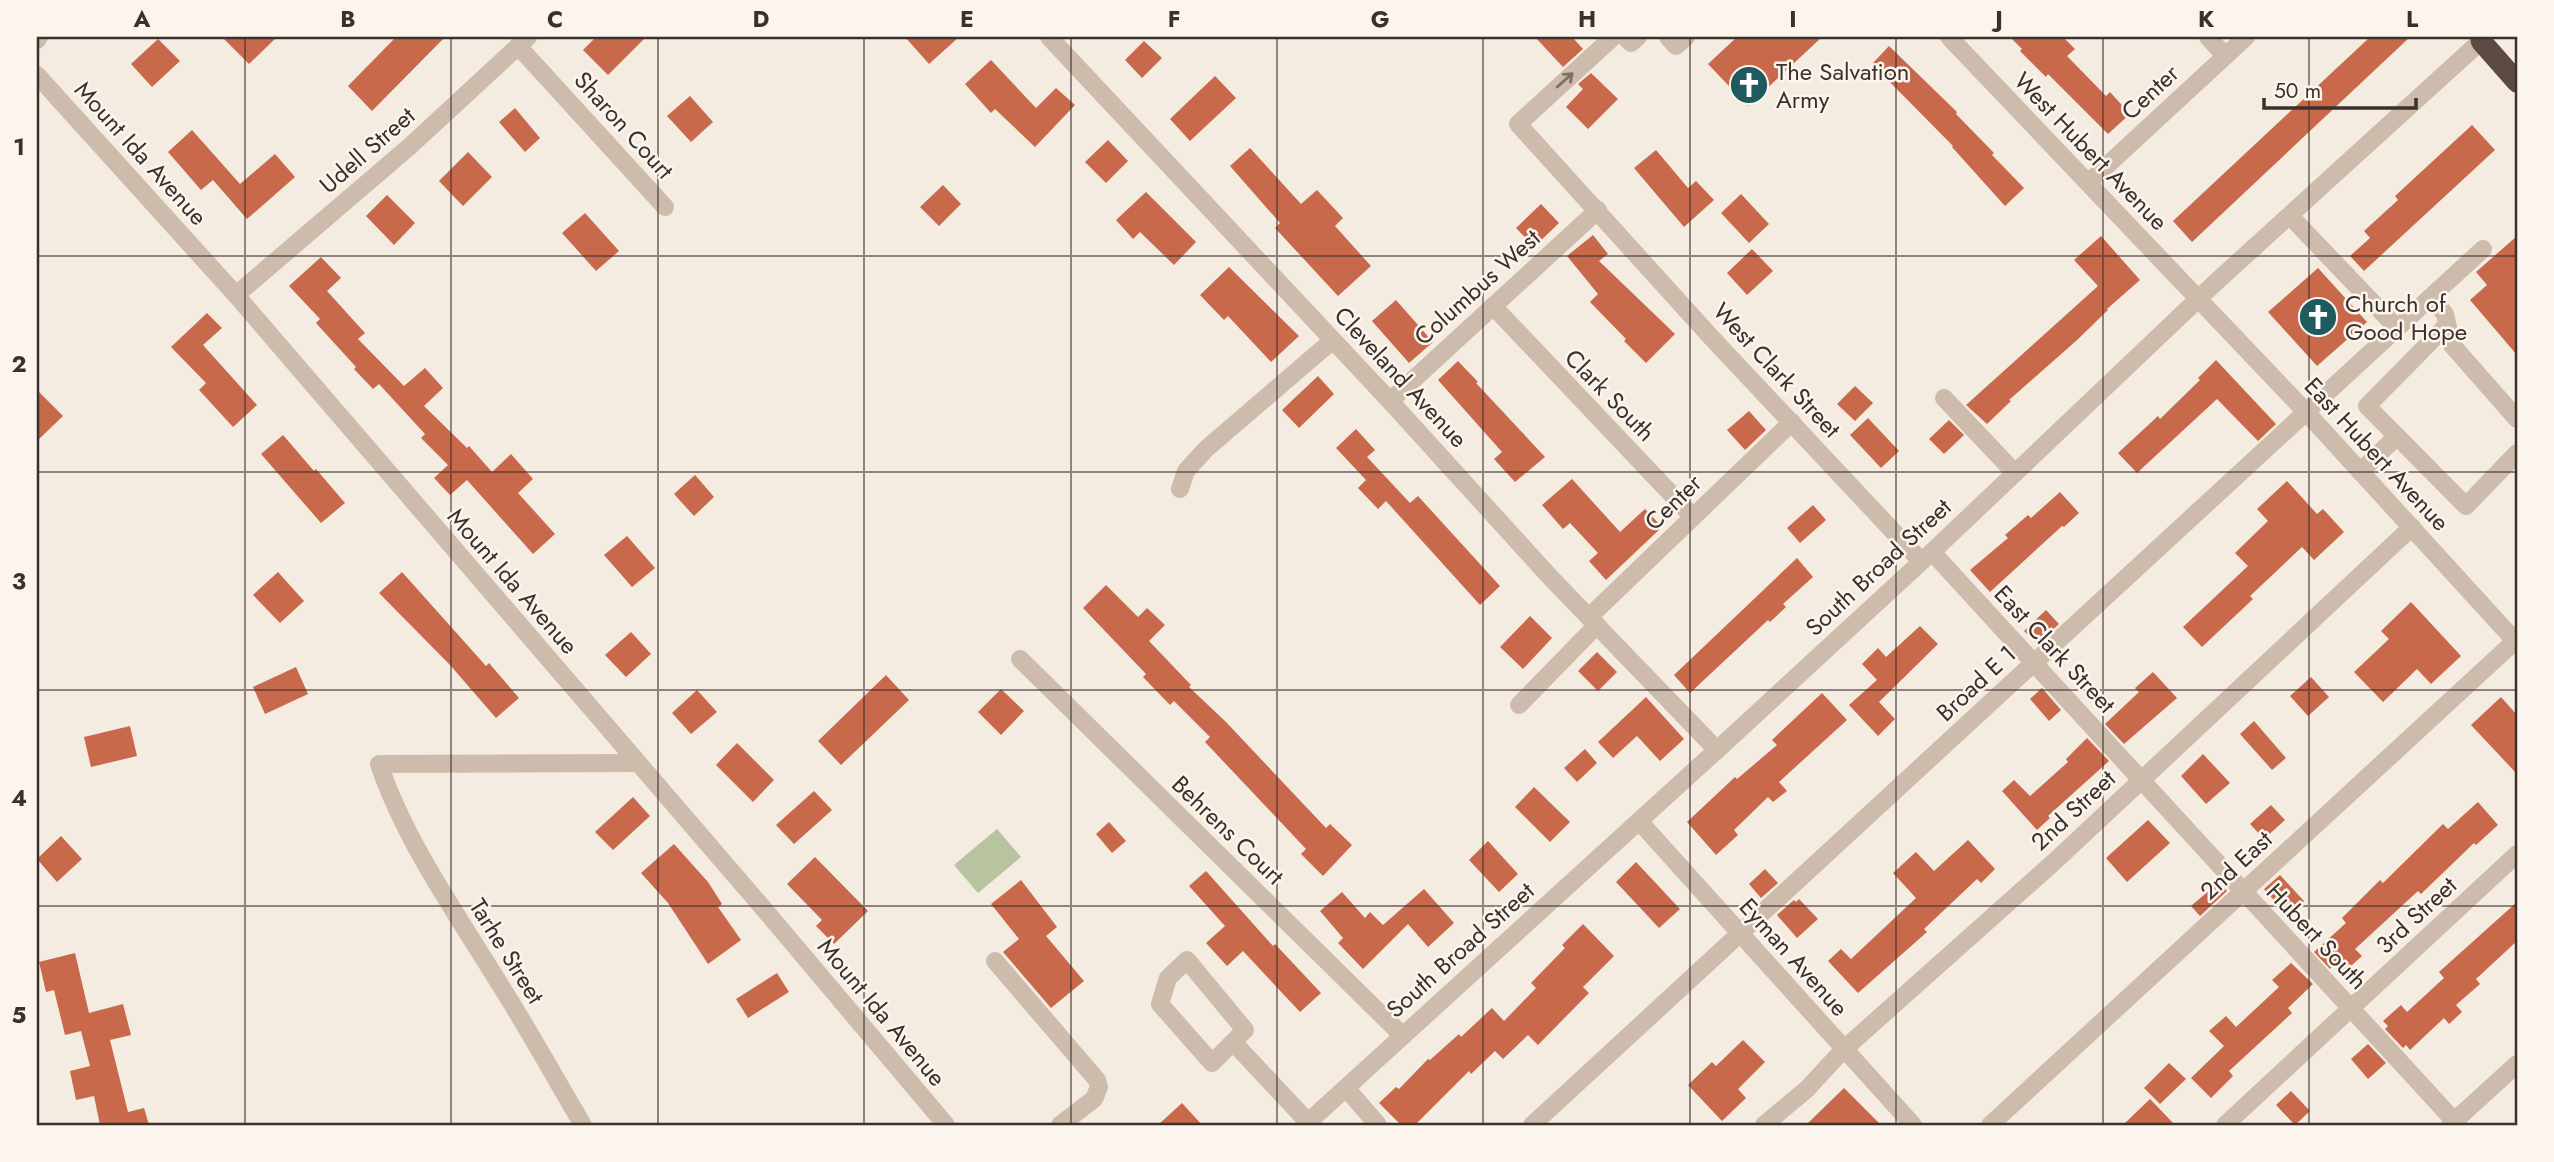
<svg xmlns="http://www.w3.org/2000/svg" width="2554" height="1162" font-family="Jost,sans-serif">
	<rect width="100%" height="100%" fill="#f4ebe1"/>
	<polygon fill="#b8c4a0" points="997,829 1021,857 978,893 954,865"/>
	<g fill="#c8694b">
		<polygon points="222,37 277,37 249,64"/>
		<polygon points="396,37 445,37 372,111 348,86"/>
		<polygon points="596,37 646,37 608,75 583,50"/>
		<polygon points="905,37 959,37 929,64"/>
		<polygon points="1535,37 1572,37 1583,49 1563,67"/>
		<polygon points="1737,37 1822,37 1748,106 1708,64"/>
		<polygon points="2010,37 2063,37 2075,49 2067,56 2106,96 2110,92 2130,114 2108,134 2048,74 2046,77 2020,51 2022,49"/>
		<polygon points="2370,37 2410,37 2192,242 2173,221"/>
		<polygon points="158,39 180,61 152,87 131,64"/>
		<polygon points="1144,41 1162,58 1142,78 1125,60"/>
		<polygon points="1889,46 1957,112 1956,114 1994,153 1992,155 2024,188 2005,206 1952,147 1953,146 1872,64"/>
		<polygon points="991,60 1036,108 1056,88 1075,105 1035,147 995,109 991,113 965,84"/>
		<polygon points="1591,73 1618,99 1588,129 1566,107 1583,89 1578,84"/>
		<polygon points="1215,76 1236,98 1190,141 1170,119"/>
		<polygon points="690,96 713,122 691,142 667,116"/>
		<polygon points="515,108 540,138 525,152 499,122"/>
		<polygon points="2472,125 2495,150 2364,271 2350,256 2370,238 2364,231 2398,200 2395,196"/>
		<polygon points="192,130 240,184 275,154 295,177 247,219 213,180 201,190 168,152"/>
		<polygon points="1108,140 1128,161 1106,183 1085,162"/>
		<polygon points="1250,148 1301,204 1317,190 1343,218 1335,226 1371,266 1338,296 1275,228 1280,223 1230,166"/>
		<polygon points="1656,150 1688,188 1696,181 1714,200 1684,227 1634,168"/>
		<polygon points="468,152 492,177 463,206 439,181"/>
		<polygon points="943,185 961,204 939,226 920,207"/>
		<polygon points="1146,192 1196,242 1174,265 1140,232 1133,239 1116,220"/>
		<polygon points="1741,194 1769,224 1749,243 1721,213"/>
		<polygon points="387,195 415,223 394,245 366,216"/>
		<polygon points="1541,204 1559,223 1534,247 1516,228"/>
		<polygon points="585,213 619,251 596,271 562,233"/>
		<polygon points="1593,235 1608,254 1599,261 1675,334 1646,363 1624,341 1626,339 1590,302 1598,294 1567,256"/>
		<polygon points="2101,236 2140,280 2107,309 2108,310 2076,341 2009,400 2011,401 1987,424 1966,405 2098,286 2074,260"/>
		<polygon points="2517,236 2517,355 2470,300 2487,285 2476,272"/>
		<polygon points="1752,249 1773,271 1747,295 1727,273"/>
		<polygon points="321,257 341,278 327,291 365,333 358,339 404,386 425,368 443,388 424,406 467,448 469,446 492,472 511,454 533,479 518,493 555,534 533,554 467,480 450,495 434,478 448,465 421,438 425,434 379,384 373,389 354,369 356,367 316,323 320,319 289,286"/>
		<polygon points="1229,267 1299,336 1271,362 1228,316 1224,320 1200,295"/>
		<polygon points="2318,268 2367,322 2317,366 2268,312"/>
		<polygon points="1396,300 1433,342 1409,363 1372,321"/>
		<polygon points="207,313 222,328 203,345 257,405 233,427 199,390 206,383 171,347"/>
		<polygon points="2216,360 2276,424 2258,441 2217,399 2137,473 2118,453 2158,416 2160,419 2200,380 2198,378"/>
		<polygon points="1458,361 1478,382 1476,383 1545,457 1515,482 1494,459 1502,452 1438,380"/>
		<polygon points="1318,376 1334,394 1299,428 1282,410"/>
		<polygon points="1855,386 1873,403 1855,421 1837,404"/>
		<polygon points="37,390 63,416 37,441"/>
		<polygon points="1749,411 1766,430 1745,450 1727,430"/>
		<polygon points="1868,418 1899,451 1881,468 1850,435"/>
		<polygon points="1949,420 1964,435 1944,454 1929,439"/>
		<polygon points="1356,429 1375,450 1367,457 1410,503 1418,496 1500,586 1480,605 1386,501 1378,509 1358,488 1366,480 1336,448"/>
		<polygon points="283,435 314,471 316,469 345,503 321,523 261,454"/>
		<polygon points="695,475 714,497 694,516 674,494"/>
		<polygon points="1572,479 1620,532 1645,509 1662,527 1606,580 1589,561 1598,553 1570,523 1563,529 1542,505"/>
		<polygon points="2287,481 2317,514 2323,509 2344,532 2314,560 2302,547 2250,596 2253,599 2202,647 2183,627 2248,566 2235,553 2268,521 2257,509"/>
		<polygon points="2060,492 2079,513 2064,527 2062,526 1990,592 1970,570 2008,538 2005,535 2028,515 2031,518"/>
		<polygon points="1813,505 1826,520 1800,543 1787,528"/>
		<polygon points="627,536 655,568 632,587 604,555"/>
		<polygon points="1797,558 1813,577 1783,604 1786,607 1770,622 1768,620 1690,693 1674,675"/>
		<polygon points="278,572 304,601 280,623 253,595"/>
		<polygon points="402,572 486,666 489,663 519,698 496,718 450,665 379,593"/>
		<polygon points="1106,585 1138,617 1147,608 1165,625 1149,641 1191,685 1189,687 1226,722 1326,828 1330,824 1352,845 1323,876 1301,854 1306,849 1205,742 1210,737 1174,701 1170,705 1143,677 1146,674 1083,608"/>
		<polygon points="2411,602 2461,656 2431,684 2417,669 2383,702 2354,672 2389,639 2381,631"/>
		<polygon points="2046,610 2059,624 2037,644 2024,631"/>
		<polygon points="1530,616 1552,638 1523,669 1500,647"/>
		<polygon points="1920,626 1938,644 1879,702 1895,719 1878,736 1849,705 1877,680 1862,664 1878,648 1886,657"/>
		<polygon points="631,632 651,654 626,677 605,655"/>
		<polygon points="1597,652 1617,672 1598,691 1578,671"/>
		<polygon points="296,667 308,694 265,714 253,687"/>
		<polygon points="2153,672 2177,698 2124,744 2105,724 2139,692 2135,688"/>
		<polygon points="886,675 909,700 841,765 818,741"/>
		<polygon points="2311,677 2329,697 2308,716 2290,696"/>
		<polygon points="2042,688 2061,710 2049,721 2030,699"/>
		<polygon points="1001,689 1024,711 1001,735 978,712"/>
		<polygon points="697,690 717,712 691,734 672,713"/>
		<polygon points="1822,693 1847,720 1779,782 1787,791 1773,802 1768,797 1734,830 1738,835 1716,855 1687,822 1735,777 1737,779 1777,745 1772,740"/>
		<polygon points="1646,697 1684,739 1660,761 1637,736 1613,758 1598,742"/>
		<polygon points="2501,697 2517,715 2517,774 2471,725"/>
		<polygon points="2254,721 2286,758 2272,770 2240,734"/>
		<polygon points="130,726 137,756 91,767 84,737"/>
		<polygon points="2087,738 2109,761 2048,816 2050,818 2037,830 2002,791 2014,780 2030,796 2068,762 2066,759"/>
		<polygon points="737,743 774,780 753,802 716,765"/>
		<polygon points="1585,749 1597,763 1577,782 1564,768"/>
		<polygon points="2203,754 2230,783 2206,804 2181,776"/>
		<polygon points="1534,787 1570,822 1550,842 1515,807"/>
		<polygon points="814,791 832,810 794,844 776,825"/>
		<polygon points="633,797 650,816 613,850 595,832"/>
		<polygon points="2478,802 2498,825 2476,845 2474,843 2421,894 2418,891 2355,949 2362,956 2342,974 2333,965 2330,969 2314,952 2346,923 2342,918 2380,880 2383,883 2443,824 2448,829"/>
		<polygon points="2271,805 2285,820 2264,839 2250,824"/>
		<polygon points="2148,820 2170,843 2127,882 2106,858"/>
		<polygon points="1109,822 1126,841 1112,853 1096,834"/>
		<polygon points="61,836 82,859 57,882 37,859"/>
		<polygon points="1968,840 1995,869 1981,883 1977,879 1924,929 1927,932 1858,993 1828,961 1841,949 1851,959 1916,898 1893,873 1916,852 1934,871"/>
		<polygon points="1488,841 1518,874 1499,892 1469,860"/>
		<polygon points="674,844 708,882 722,904 718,907 741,940 708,964 668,903 641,873"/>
		<polygon points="815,857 868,911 834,944 816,926 822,920 787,884"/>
		<polygon points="1636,862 1680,909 1659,928 1616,882"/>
		<polygon points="1765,869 1778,883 1761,898 1749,884"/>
		<polygon points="1206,871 1273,946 1275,944 1321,993 1300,1012 1243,951 1227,966 1206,943 1225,926 1189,886"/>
		<polygon points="2280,875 2304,901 2288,916 2264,889"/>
		<polygon points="1021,880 1057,927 1046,936 1084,981 1051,1008 1003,952 1019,939 991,904"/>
		<polygon points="2219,882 2227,891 2200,916 2191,906"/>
		<polygon points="1424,889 1454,923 1428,947 1408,924 1363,969 1338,943 1343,938 1320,911 1342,892 1365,918 1370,912 1383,925"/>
		<polygon points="1799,899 1818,919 1797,938 1777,915 1794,900 1796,902"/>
		<polygon points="2517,902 2517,941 2476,979 2480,984 2456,1005 2462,1012 2449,1024 2444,1018 2410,1050 2406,1045 2403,1048 2385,1029 2388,1026 2383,1021 2401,1005 2407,1012 2444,978 2439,972"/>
		<polygon points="1583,924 1614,956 1583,987 1589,993 1538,1045 1528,1035 1503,1059 1495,1051 1471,1074 1469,1071 1415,1125 1401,1125 1379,1103 1396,1087 1399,1089 1428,1059 1430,1060 1459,1034 1461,1037 1492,1008 1504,1021 1536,988 1531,983 1565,948 1562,945"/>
		<polygon points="75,953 89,1013 123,1004 131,1035 110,1040 128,1112 144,1108 149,1125 100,1125 94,1096 76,1100 70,1071 90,1066 81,1031 65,1035 54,990 46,992 39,962"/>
		<polygon points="2291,963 2313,984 2288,1008 2292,1013 2229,1071 2233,1076 2211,1098 2191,1078 2224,1046 2209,1031 2226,1016 2236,1027 2279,987 2272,980"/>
		<polygon points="777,973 789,992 748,1018 736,999"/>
		<polygon points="1743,1040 1765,1062 1738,1089 1746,1098 1722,1121 1688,1085 1712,1062 1716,1066"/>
		<polygon points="2368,1044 2386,1063 2368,1079 2351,1059"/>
		<polygon points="2169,1063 2186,1079 2160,1104 2144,1088"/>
		<polygon points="1844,1088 1881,1125 1806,1125"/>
		<polygon points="2291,1091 2310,1111 2295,1125 2276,1105"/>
		<polygon points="2150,1099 2175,1125 2123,1125"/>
		<polygon points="1182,1103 1202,1125 1158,1125"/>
	</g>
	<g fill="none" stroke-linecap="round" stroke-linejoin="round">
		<g stroke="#cdbbac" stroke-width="18">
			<polyline points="1049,37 1390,401 1550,577 1717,750"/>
			<polyline points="1613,37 1518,124 1710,336 1921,561"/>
			<polyline points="1625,37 1631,43 1638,37"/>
			<polyline points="1668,37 1676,46 1686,37"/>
			<polyline points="1949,37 2306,412 2517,643"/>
			<polyline points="2208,37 2225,56"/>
			<polyline points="37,40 39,37"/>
			<polyline points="518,46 665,207"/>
			<polyline points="37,75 236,295 769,915 946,1125"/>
			<polyline points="2088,183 2246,37"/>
			<polyline points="2290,216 2397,328"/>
			<polyline points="236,295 409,147 528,37"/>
			<polyline points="2431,297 2445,314 2452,345 2517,419"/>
			<polyline points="1493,306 1693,517"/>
			<polyline points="2447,325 2367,406 2466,506 2517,453"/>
			<polyline points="1944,398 2015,473"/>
			<polyline points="1390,401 1598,210"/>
			<polyline points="2360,472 2397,436"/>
			<polyline points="1180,489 1186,471 1206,449 1333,340"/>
			<polyline points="1932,552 2458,1125"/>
			<polyline points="1589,617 1792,422"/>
			<polyline points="1020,659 1403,1036"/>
			<polyline points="1519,705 1597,625"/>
			<polyline points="1639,821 1913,1125"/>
			<polyline points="995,961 1097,1080 1099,1087 1094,1099 1060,1125"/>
			<polyline points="1233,1042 1245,1030 1187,960 1168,978 1160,1004 1212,1063 1233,1042 1308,1122"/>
			<polyline points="1346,1088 1378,1125"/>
			<path d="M583,1125C555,1078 529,1030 499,983C456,913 406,843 379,764L636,763"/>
			<polyline points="1305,1125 1717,750 1932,552 2215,283 2481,41 2477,37"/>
			<polyline points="1532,1125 2483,249"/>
			<polyline points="1764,1125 1807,1089 1843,1050 2054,862 2412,527"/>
			<polyline points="1990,1125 2515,641"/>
			<polyline points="2225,1125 2517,854"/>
			<polyline points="2450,1125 2517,1064"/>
		</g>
		<polyline stroke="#5c4a42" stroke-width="21" points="2481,41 2517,82"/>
	</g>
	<defs><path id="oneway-shaft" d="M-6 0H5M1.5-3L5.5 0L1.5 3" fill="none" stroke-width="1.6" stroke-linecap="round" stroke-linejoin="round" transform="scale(1.75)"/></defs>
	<use stroke="#7d6f65" href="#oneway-shaft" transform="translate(1565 80) rotate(-42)"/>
	<path fill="none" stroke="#3b302b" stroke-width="2" stroke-opacity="0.55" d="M245,37V1125M451,37V1125M658,37V1125M864,37V1125M1071,37V1125M1277,37V1125M1483,37V1125M1690,37V1125M1896,37V1125M2103,37V1125M2309,37V1125M37,256H2517M37,472H2517M37,690H2517M37,906H2517"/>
	<defs>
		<g id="church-disc" transform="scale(2.0125)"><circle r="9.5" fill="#1f5a5e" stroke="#fbf5ee"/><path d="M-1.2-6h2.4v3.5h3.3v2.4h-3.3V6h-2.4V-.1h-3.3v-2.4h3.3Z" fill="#fff"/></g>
	</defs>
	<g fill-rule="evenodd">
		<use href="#church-disc" x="1749" y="85"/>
		<use href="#church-disc" x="2318" y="317"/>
	</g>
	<g text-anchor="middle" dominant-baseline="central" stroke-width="5" stroke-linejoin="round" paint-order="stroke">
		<g font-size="24" fill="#3b302b" stroke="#fbf5ee" text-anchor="start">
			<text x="1776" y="71">The Salvation<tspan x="1776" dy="28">Army</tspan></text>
			<text x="2345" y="303">Church of<tspan x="2345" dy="28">Good Hope</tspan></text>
		</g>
		<g font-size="24" fill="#3b302b" stroke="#fbf5ee">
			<text transform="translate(2150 92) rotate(-43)">Center</text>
			<text transform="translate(624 125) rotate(48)">Sharon Court</text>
			<text transform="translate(367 150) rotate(-41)">Udell Street</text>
			<text transform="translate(2091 151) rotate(46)">West Hubert Avenue</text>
			<text transform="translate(141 153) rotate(48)">Mount Ida Avenue</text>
			<text transform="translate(1477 287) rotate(-42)">Columbus West</text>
			<text transform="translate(1777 370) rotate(47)">West Clark Street</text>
			<text transform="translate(1401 377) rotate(47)">Cleveland Avenue</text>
			<text transform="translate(1610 395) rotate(46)">Clark South</text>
			<text transform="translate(2377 454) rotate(47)">East Hubert Avenue</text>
			<text transform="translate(1673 502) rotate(-44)">Center</text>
			<text transform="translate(1878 567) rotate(-43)">South Broad Street</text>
			<text transform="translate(513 581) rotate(49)">Mount Ida Avenue</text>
			<text transform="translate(2055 649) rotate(47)">East Clark Street</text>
			<text transform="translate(1976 683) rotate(-43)">Broad E 1</text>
			<text transform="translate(2073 810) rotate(-43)">2nd Street</text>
			<text transform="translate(1228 830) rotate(44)">Behrens Court</text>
			<text transform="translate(2236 865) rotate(-43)">2nd East</text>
			<text transform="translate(2416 915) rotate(-43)">3rd Street</text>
			<text transform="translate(2317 936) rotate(47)">Hubert South</text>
			<text transform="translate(1460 950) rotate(-42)">South Broad Street</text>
			<text transform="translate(507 951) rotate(58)">Tarhe Street</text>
			<text transform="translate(1794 957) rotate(48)">Eyman Avenue</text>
			<text transform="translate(882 1012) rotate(50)">Mount Ida Avenue</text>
		</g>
	</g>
	<rect width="2554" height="1162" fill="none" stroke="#fbf5ee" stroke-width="77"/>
	<path d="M2264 98v10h152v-10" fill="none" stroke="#3b302b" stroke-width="3.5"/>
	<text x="2274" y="98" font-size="21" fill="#3b302b" stroke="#fbf5ee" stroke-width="5" paint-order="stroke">50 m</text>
	<rect x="38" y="38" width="2478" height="1086" fill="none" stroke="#3b302b" stroke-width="2.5"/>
	<g font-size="23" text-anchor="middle" font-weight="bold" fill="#3b302b">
		<text x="142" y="27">A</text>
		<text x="348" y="27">B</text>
		<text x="555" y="27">C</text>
		<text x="761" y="27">D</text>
		<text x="967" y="27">E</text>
		<text x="1174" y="27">F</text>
		<text x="1380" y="27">G</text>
		<text x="1587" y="27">H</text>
		<text x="1793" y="27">I</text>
		<text x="1999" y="27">J</text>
		<text x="2206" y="27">K</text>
		<text x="2412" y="27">L</text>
		<text x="19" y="155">1</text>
		<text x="19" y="372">2</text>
		<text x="19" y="589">3</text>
		<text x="19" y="806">4</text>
		<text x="19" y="1023">5</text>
	</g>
</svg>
